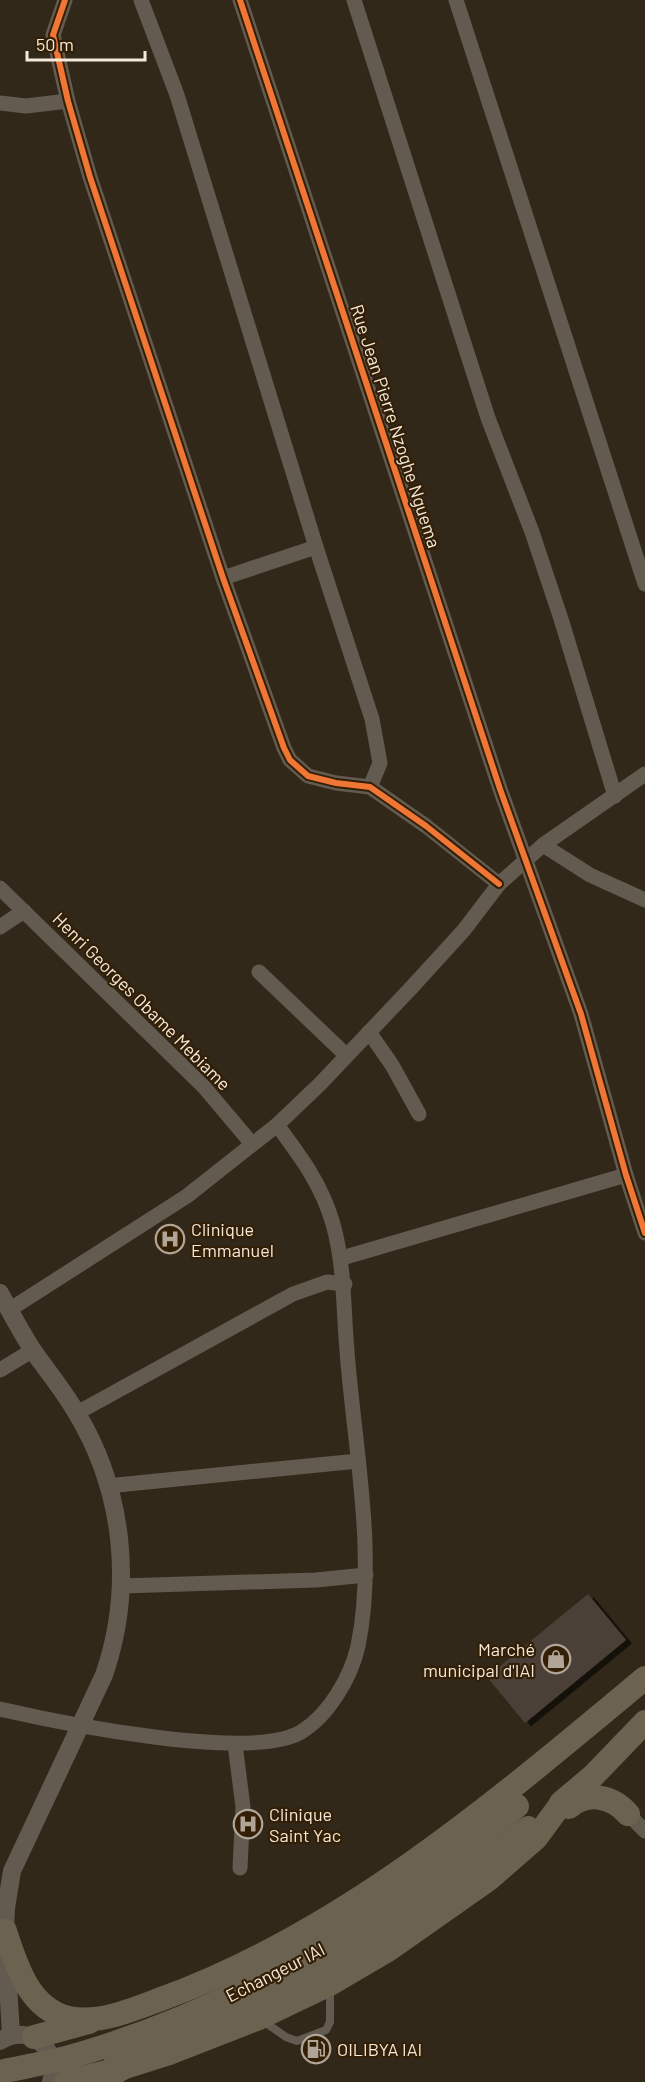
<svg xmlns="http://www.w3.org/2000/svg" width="645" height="2082" font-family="Barlow,sans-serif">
	<defs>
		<filter id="shadow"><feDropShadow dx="6" dy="3.5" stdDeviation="0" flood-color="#0009"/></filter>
	</defs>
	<rect width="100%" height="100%" fill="#32281a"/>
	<polygon fill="#4b4137" filter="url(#shadow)" points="588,1594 626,1640 525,1723 487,1677"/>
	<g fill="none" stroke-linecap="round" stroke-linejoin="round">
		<polyline stroke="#635b50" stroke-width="8" points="263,2021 286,2037 297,2041 326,2030 330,2022 330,1988"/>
		<g stroke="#635b50" stroke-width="15">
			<polyline points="65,0 53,35 68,101 90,177 223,578 284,748 290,760 308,776 336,783 370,787 426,826 499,884"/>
			<polyline points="141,0 177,95 316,547 223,578"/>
			<polyline points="240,0 500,789 581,1014 626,1175 645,1233"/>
			<polyline points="354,0 488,418 532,532 561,619 615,796"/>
			<polyline points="456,0 645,584"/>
			<polyline points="0,103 26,106 68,101"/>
			<polyline points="316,547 372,719 380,763 370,787"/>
			<polyline points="543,845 590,875 645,900"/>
			<polyline points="0,888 204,1087 252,1144"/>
			<polyline points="0,927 24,911"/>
			<polyline points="259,972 346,1055"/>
			<polyline points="369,1032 392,1065 419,1114"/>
			<polyline points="342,1258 626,1175"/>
			<polyline points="9,1310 187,1196 277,1125 320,1084 412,987 464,930 499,884 543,845 645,774"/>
			<polyline points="0,1370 33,1350"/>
			<polyline points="77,1413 293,1294 327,1282 345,1284"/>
			<polyline points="107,1486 358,1461"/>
			<polyline points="122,1586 316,1580 366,1575"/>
			<path d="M0,1709C61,1723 250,1762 301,1732C329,1715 351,1677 358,1646C377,1554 354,1445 347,1351C343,1307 345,1267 333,1224C322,1185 301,1157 277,1125"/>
			<polyline points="235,1744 243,1807 240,1868"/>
			<polyline points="628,1814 645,1831"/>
		</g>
		<g stroke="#635b50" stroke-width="18">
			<path d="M0,1293C11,1313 22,1334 34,1352C48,1372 64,1391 76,1412C124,1491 134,1588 104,1675L12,1871L6,1908L5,1931L11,2035"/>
			<path d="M0,2041C30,2022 61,2050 51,2082"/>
		</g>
		<g stroke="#6b6250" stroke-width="24">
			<polyline points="561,1803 593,1776 645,1722"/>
			<path d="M569,1807C588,1791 612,1796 628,1814"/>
			<path d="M5,1931C16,1965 29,2009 69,2018C100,2024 132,2010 161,1999C345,1932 497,1801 645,1678"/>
			<polyline points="34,2037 89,2022"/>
			<polyline points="66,2082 111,2071"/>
			<polyline points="97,2082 125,2067 169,2053 259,2018 330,1984 388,1950 489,1879 536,1838 561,1804 581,1798"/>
		</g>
		<g stroke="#6b6250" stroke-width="24">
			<path d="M116,2058C271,2009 403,1930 528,1828"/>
			<path d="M0,2072C27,2066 54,2062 80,2054C243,2006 389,1916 517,1806"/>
		</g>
		<g stroke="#321f05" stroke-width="10">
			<g id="cycleway">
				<polyline points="65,0 53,35 68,101 90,177 223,578 284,748 290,760 308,776 336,783 370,787 426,826 499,884"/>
				<polyline points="240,0 500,789 581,1014 626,1175 645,1233"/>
			</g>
		</g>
		<use href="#cycleway" stroke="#f07635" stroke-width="6"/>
	</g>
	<defs>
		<g id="hospital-ring" transform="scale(1.5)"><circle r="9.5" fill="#321f05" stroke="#b1a597" stroke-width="1.5"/><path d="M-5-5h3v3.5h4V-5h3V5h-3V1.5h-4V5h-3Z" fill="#b1a597"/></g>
		<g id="shop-ring" transform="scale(1.5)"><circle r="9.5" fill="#321f05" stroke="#b1a597" stroke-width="1.5"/><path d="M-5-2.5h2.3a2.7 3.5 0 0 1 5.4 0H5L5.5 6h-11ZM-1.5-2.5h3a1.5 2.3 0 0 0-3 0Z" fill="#b1a597"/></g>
		<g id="fuel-ring" transform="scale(1.5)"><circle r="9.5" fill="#321f05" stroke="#b1a597" stroke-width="1.5"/><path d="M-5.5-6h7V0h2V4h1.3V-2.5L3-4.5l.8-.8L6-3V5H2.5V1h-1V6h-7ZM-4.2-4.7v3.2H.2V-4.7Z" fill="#b1a597"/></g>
	</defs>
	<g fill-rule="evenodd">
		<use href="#hospital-ring" x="170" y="1239"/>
		<use href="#shop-ring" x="556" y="1659"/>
		<use href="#hospital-ring" x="248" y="1824"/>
		<use href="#fuel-ring" x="316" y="2049"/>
	</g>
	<g text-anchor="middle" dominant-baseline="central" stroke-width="4.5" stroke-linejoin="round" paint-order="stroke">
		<g font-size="18" fill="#f5e9da" stroke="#321f05">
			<text transform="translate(396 426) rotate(72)">Rue Jean Pierre Nzoghe Nguema</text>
			<text transform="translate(142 1001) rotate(45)">Henri Georges Obame Mebiame</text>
			<text transform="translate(275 1972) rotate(-27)">Echangeur IAI</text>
		</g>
		<g font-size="18" fill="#f5e9da" stroke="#321f05" text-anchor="start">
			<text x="191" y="1229">Clinique<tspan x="191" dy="21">Emmanuel</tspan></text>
			<text x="535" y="1649" text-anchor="end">Marché<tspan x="535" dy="21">municipal d'IAI</tspan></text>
			<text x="269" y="1814">Clinique<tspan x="269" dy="21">Saint Yac</tspan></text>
			<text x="337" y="2049">OILIBYA IAI</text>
		</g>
	</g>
	<path d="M27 51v9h118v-9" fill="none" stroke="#f5e9da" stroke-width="3"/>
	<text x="36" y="51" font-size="18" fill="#f5e9da" stroke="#321f05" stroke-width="4.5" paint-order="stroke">50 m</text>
</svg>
